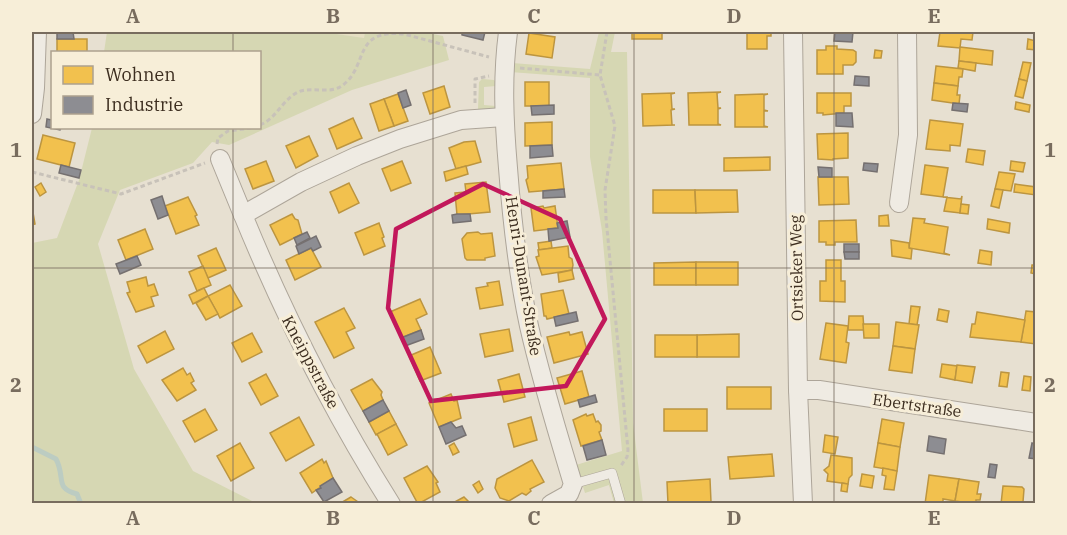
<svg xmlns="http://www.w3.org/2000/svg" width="1067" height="535" font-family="'IBM Plex Serif',serif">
	<rect width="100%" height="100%" fill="#e7e0d1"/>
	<polygon fill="#e6dfc2" points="323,32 365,32 364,38"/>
	<g fill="#d6d7b3">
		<polygon points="107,32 323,32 364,38 365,32 423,32 443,36 449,60 352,90 229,145 212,142 193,163 120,190 98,244 134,369 193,471 256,503 40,504 32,500 32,243 57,238 79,180 92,128 260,128 260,52 104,52"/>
		<polygon points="599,32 615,32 611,52 627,52 633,423 643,503 614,503 609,485 585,493 576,465 622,451 602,231 590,157 590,78 510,72 512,63 590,69"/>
		<polygon points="482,79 494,80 496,82 496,86 484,87 484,105 496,106 495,110 480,112 478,109 479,82"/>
	</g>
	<g fill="#f2c14e" stroke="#bc9540" stroke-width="1.5">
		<rect x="632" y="32" width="30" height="7"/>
		<polygon points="747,32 771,32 771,36 767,36 767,49 747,49"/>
		<polygon points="940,32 973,32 972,40 961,39 960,48 938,46"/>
		<polygon points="529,33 555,37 552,58 526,54"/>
		<rect x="57" y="39" width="30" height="13"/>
		<polygon points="1028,39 1036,41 1036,50 1027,49"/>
		<polygon points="826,46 837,46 837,49 853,50 856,52 856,62 853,65 843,65 843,74 817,74 817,50 826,50"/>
		<polygon points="960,47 993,51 992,65 959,61"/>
		<polygon points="875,50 882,51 881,58 874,58"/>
		<polygon points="959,61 976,63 975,71 958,68"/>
		<polygon points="1023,62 1031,63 1027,81 1019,79"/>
		<polygon points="936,66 963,69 962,77 959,77 958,86 934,83"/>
		<polygon points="1019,79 1027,81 1023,98 1015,96"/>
		<rect x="525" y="82" width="24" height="24"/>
		<polygon points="934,83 958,86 957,95 960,95 959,104 932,100"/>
		<polygon points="444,86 450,107 430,114 423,93"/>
		<polygon points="721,92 717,93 718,108 721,108 718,109 718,124 721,125 689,125 688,93"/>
		<polygon points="675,93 671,94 672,109 675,109 671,110 672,125 675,125 643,126 642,94"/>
		<polygon points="817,93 851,93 851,106 844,106 844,113 823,115 823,113 817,113"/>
		<polygon points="398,94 408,121 394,126 384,99"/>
		<polygon points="768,94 764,95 764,110 768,111 764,111 764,126 768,127 735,127 735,95"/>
		<polygon points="384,99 394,126 379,131 370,104"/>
		<polygon points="1016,102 1030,105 1029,112 1015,109"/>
		<polygon points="353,118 362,138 337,149 329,129"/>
		<polygon points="930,120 963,124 960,146 950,145 950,151 926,149"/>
		<polygon points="552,122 552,145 525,146 525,123"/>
		<polygon points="848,133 848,158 833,159 833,160 818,159 817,134"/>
		<polygon points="43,135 75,143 69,167 37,159"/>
		<polygon points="309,136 318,156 296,168 286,146"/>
		<polygon points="475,141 481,162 456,169 449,148 464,142"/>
		<polygon points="968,149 985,151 983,165 966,162"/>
		<polygon points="770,157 770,170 724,171 724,158"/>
		<polygon points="266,161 274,181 253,189 245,169"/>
		<polygon points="402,161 411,183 391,191 382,169"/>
		<polygon points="1011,161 1025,163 1023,172 1010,170"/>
		<polygon points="561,163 564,189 529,192 526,180 528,178 527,166"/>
		<polygon points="925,165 948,168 943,197 921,194"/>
		<polygon points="466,166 468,174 446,181 444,172"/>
		<polygon points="999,172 1015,174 1011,191 995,189"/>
		<polygon points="818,177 848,177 849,204 819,205"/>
		<polygon points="486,182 490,212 457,215 455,193 466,192 465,184"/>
		<polygon points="41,183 46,192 40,196 35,187"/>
		<polygon points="349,183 359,203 339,213 330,192"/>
		<polygon points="1015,184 1036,187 1036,195 1014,192"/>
		<polygon points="995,189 1003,190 999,208 991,206"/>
		<polygon points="653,190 695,190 696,213 653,213"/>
		<polygon points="695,190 737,190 738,212 696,213"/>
		<polygon points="962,196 960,213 944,211 947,197 943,197 961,199"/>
		<polygon points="188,197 197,215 195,216 199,225 176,234 165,206"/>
		<polygon points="961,204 969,205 968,214 960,213"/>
		<polygon points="543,206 544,208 555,206 558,228 534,231 531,208"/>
		<polygon points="32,207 35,224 32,225"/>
		<polygon points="292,214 295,219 298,220 302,234 280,245 270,225"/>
		<polygon points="888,215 889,226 879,226 879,216"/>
		<polygon points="913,218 925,219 924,223 948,227 944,253 950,255 909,248"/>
		<polygon points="988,219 1010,223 1009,233 987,229"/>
		<polygon points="856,220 857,242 835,242 835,245 826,245 826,242 819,242 819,221"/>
		<polygon points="379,223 384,237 382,238 385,246 364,255 355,233"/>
		<polygon points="145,229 153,249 126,260 118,240"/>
		<polygon points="478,232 481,234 492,233 495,256 485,258 485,260 467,260 465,258 462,239 467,233"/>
		<polygon points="891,240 909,243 909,248 912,249 911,259 892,256"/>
		<polygon points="551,241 552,248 539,250 538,243"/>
		<polygon points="568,246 569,257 572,259 573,265 572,270 542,275 536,257 539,256 538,250"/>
		<polygon points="216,248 226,270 208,278 198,256"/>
		<polygon points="311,248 321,267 295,280 286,260"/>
		<polygon points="980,250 992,252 991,265 978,263"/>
		<polygon points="826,260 841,260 841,281 845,281 845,302 820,301 820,281 826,281"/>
		<polygon points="696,262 696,285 654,285 654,263"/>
		<rect x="696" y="262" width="42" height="23"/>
		<polygon points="1032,265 1036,265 1036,274 1031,273"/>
		<polygon points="203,266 211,285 197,291 189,272"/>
		<polygon points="572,270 574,279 559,282 558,273"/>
		<polygon points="146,277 148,286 154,284 158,295 151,297 154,306 136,312 127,293 130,292 127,282"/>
		<polygon points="499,281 503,305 480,309 476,288 488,286 487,283"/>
		<polygon points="230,285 242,306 220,318 208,296"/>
		<polygon points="204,288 208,296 193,304 189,295"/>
		<polygon points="563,290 569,314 547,319 546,316 544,316 541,294"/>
		<polygon points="208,296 218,314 206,320 196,303"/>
		<polygon points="420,299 427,314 416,319 421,330 401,338 390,312"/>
		<polygon points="911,306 920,307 917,325 909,324"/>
		<polygon points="344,308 355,328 346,332 354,348 334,358 315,322"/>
		<polygon points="939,309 949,311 947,322 937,320"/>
		<polygon points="1026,311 1036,312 1036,344 1021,342"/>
		<polygon points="977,312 1025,320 1021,342 970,337 972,324 975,324"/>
		<polygon points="849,316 863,316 864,330 848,330"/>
		<polygon points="896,322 919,325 915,349 893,346"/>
		<polygon points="826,323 848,326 846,342 849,343 846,363 820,359"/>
		<polygon points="863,324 879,324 879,338 864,338"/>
		<polygon points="509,329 513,351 485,357 480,334"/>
		<polygon points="165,331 174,349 147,363 138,346"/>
		<polygon points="569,332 570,335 582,332 588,354 554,363 547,337"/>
		<polygon points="252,333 262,352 242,362 232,343"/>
		<polygon points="739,334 739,357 697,357 697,335"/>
		<rect x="655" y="335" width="42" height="22"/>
		<polygon points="893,346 915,349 912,373 889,370"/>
		<polygon points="430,347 441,373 420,381 409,356"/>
		<polygon points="942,364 957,366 955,380 940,377"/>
		<polygon points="957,365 975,367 972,383 955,380"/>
		<polygon points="183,368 187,375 190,373 194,381 191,383 196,390 177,401 162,380"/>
		<polygon points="582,371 589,397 565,404 557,378"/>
		<polygon points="1001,372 1009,373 1007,387 999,386"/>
		<polygon points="266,374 278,396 261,405 249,383"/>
		<polygon points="519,374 525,397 504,402 498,380"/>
		<polygon points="1024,376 1031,377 1030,391 1022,390"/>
		<polygon points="372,379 382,392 381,395 383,400 363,411 351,390"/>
		<rect x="727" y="387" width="44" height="22"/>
		<polygon points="451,394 454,401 457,400 461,418 439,427 429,403"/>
		<polygon points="205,409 217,430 195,442 183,421"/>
		<rect x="664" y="409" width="43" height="22"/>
		<polygon points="389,411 396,424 376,435 369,422"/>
		<polygon points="586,414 587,416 593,414 596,422 598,421 601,425 601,431 599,432 602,440 581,446 573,420"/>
		<polygon points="299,417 314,445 286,461 270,433"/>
		<polygon points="531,417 537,440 514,447 508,424"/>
		<polygon points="882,419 904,423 900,447 878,443"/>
		<polygon points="396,424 407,445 388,455 377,434"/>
		<polygon points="825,435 838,437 835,454 823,452"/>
		<polygon points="240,443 254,468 231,481 217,456"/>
		<polygon points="454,443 459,452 453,455 449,446"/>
		<polygon points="878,443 900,447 897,471 874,467"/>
		<polygon points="772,454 774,476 730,479 728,457"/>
		<polygon points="831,455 852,458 852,475 849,478 848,484 827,481 828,474 824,470 829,466"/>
		<polygon points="322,459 324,463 326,461 333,478 312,493 300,473"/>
		<polygon points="532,460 544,482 530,489 531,491 526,495 522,493 509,501 500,498 495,488 497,479"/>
		<polygon points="427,466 438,482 436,483 440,492 418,504 404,478"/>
		<polygon points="883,468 897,471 894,490 884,489 886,476 882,475"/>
		<polygon points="862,474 874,476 872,488 860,486"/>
		<polygon points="929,475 959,479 955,501 943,499 943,504 925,504"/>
		<polygon points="710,479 711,502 668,504 667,482"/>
		<polygon points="959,479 979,482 977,494 981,494 980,500 976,500 976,504 955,501"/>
		<polygon points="479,481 483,489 478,493 473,485"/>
		<polygon points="842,483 848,484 847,492 841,491"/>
		<polygon points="1003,486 1022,487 1024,489 1023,502 1026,504 1001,504"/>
		<polygon points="351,497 361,504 339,504"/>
		<polygon points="464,497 471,504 451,504"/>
	</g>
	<g fill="#8d8d92" stroke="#757070" stroke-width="1.5">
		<polygon points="57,32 73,32 74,39 57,39"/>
		<polygon points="462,32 485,32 483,40 462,35"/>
		<polygon points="835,32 853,32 852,42 834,41"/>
		<polygon points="855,76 869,77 869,86 854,85"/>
		<polygon points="406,90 411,105 403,108 398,93"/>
		<polygon points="953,103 968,104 967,112 952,110"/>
		<polygon points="554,105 554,114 532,115 531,106"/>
		<polygon points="836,113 852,113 853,127 836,126"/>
		<polygon points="47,119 52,120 52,128 61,128 60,130 46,127"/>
		<polygon points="552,145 553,156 530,158 530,146"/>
		<polygon points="864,163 878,164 877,172 863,170"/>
		<polygon points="61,165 81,170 79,178 59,173"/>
		<polygon points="818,167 832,168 832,177 819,177"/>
		<polygon points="564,189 565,197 543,198 543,191"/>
		<polygon points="162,196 168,215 158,219 151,200"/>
		<polygon points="457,214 470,214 471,221 453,223 452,215"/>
		<polygon points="567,221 570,237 549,241 548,229 558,228 557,223"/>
		<polygon points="307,232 310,238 297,245 294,238"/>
		<polygon points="316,236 321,247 313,251 311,248 299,254 296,246"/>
		<rect x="844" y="244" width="15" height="8"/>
		<polygon points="844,252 859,252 859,259 845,259"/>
		<polygon points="137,256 141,265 120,274 116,264"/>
		<polygon points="576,312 578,321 556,326 554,317"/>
		<polygon points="421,330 424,339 405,346 401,338"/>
		<polygon points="595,395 597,402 580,407 578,400"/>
		<polygon points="383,400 389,411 369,422 363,411"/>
		<polygon points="451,422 456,428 462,426 466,435 446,444 439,427"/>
		<polygon points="929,436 946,439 944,454 927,451"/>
		<polygon points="602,440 606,455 587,460 583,446"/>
		<polygon points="1032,443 1036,444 1036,459 1029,458"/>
		<polygon points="990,464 997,465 995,478 988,477"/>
		<polygon points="333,478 342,492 324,502 316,490 321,488 320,486"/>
	</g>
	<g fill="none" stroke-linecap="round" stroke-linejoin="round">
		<path stroke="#bcccc2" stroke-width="5" d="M32,447L56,459C66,478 54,488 77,494L81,504"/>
		<g stroke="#ada599" stroke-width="10">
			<polyline id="lane" points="573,484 612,473 621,504"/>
		</g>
		<g stroke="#ada599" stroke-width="20">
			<g id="street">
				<path d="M508,32C502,78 504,121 508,168C512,221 518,274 529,326C541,379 557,431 573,484L569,494L551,504"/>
				<polyline points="793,32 798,390 803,504"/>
				<polyline points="32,114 35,88 37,32"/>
				<polyline points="220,159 243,215"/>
				<polyline points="899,203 908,135 907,32"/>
				<polyline points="798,390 819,390 1036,423"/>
				<path d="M391,504C333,412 284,315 243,215L301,182L357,156L400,139L461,120L504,117"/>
			</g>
		</g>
		<g stroke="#c8c2b9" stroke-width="3" stroke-dasharray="4.5 3" stroke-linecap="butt">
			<polyline points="607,32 600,75 615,126 605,190 606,218 628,450 627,457 620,467"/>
			<polyline points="520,68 600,75"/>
			<polyline points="475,103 475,79 489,76"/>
			<path d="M260,125C277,118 282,100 298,92C312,86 331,95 343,85C369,65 352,29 404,34L489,57"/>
			<polyline points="217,144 218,138 228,131 252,128"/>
			<polyline points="32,172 121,194 205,163"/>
		</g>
		<use href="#lane" stroke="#efebe3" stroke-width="9"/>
		<use href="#street" stroke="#efebe3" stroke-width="18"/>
	</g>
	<path fill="none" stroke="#c2185b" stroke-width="4.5" stroke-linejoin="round" d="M483,184L560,219L605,319L566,386L431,401L388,308L396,229Z"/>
	<path fill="none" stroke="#786c5e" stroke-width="1.5" stroke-opacity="0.55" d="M233,32V52M433,32V504M634,32V504M834,32V504M233,128V504M32,268H1036"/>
	<g text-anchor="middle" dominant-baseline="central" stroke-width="6" stroke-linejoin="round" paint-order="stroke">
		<g font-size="16" fill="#3d2e20" stroke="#f7eed8">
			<text transform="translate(796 268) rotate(-91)">Ortsieker Weg</text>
			<text transform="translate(524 276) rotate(81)">Henri-Dunant-Straße</text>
			<text transform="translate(311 362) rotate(62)">Kneippstraße</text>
			<text transform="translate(917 405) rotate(8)">Ebertstraße</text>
		</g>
	</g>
	<rect width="1067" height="535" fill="none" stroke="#f7eed8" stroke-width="66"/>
	<rect x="51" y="51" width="210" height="78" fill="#f7eed8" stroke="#ada18e" stroke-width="1.5"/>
	<rect x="63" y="66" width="30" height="18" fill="#f2c14e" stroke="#ada18e" stroke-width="1.5"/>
	<text x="105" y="81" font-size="18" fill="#3d2e20">Wohnen</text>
	<rect x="63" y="96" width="30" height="18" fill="#8d8d92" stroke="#ada18e" stroke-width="1.5"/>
	<text x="105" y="111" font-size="18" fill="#3d2e20">Industrie</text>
	<rect x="33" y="33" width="1001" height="469" fill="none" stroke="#786c5e" stroke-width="2"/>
	<g font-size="20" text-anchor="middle" font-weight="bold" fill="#786c5e">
		<text x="133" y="23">A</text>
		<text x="333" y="23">B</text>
		<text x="534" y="23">C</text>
		<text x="734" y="23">D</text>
		<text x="934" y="23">E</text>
		<text x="16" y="157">1</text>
		<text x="1050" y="157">1</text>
		<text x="16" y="392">2</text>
		<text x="1050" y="392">2</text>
		<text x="133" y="525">A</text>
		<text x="333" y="525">B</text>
		<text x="534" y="525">C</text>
		<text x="734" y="525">D</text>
		<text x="934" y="525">E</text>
	</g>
</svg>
